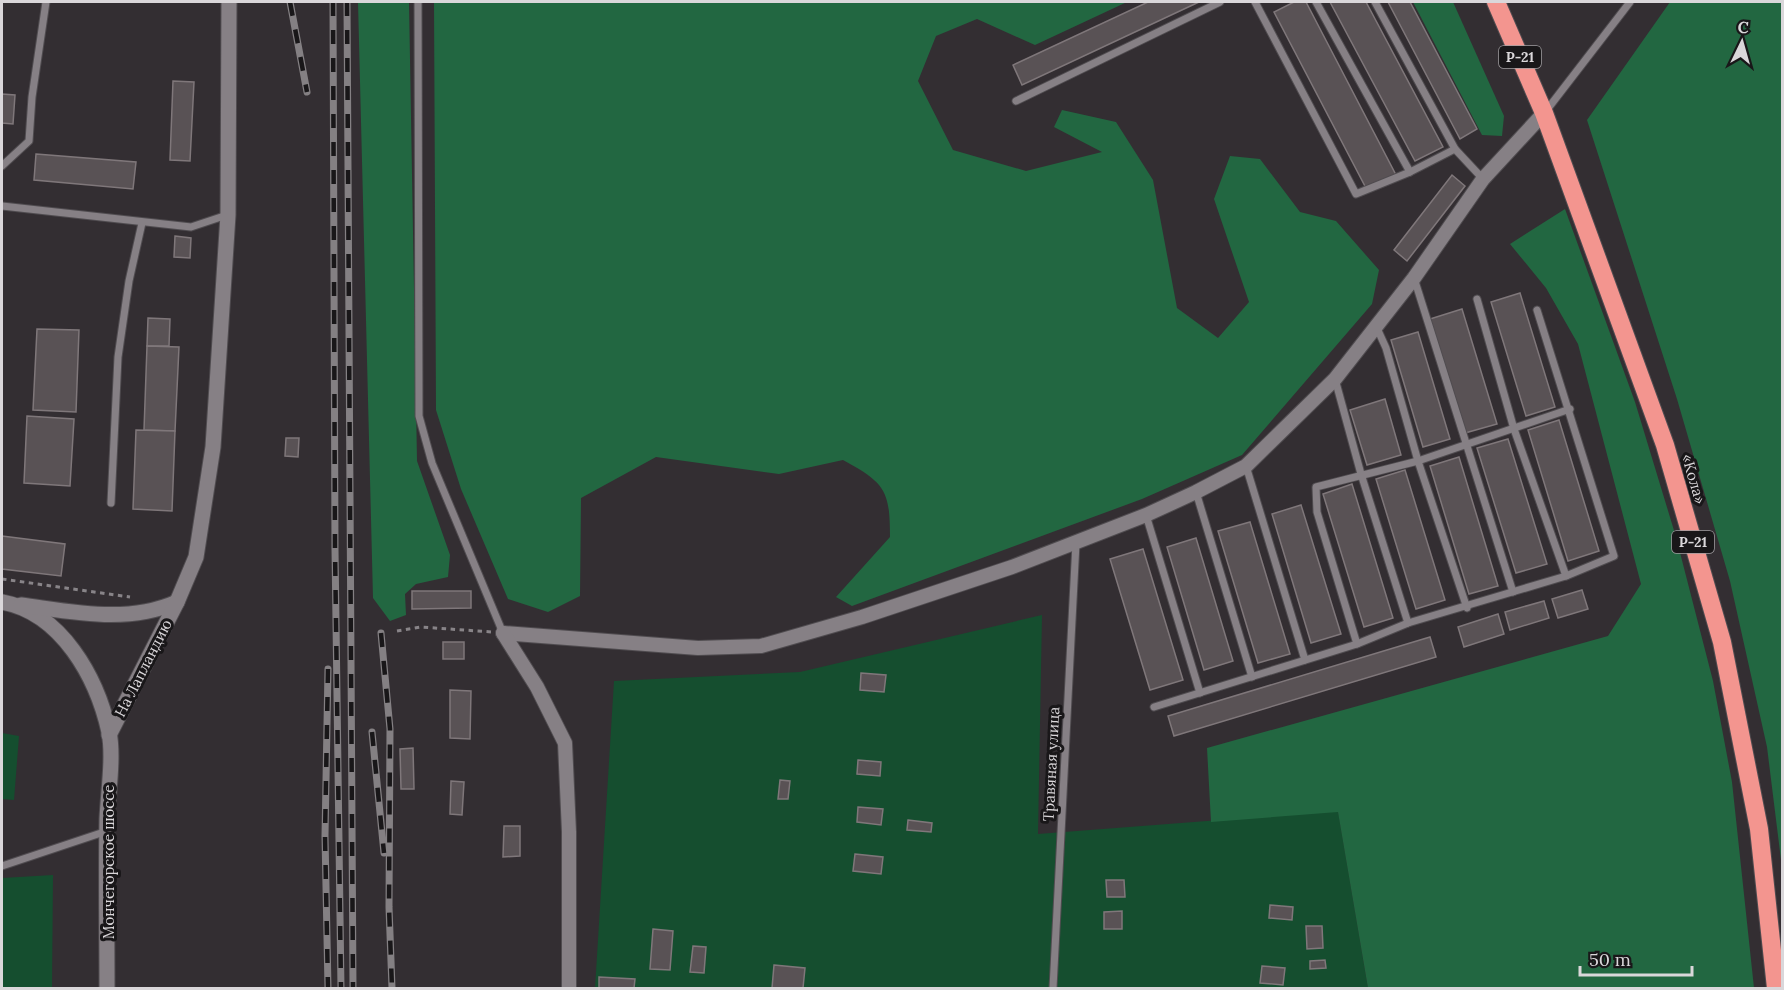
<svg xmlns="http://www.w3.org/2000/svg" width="1784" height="990" font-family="Lora,serif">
	<rect width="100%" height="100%" fill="#332e32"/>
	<g fill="#154e2f">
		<polygon points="1042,615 1038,834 1338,811 1368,988 595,988 614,681 800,672"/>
		<polygon points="2,733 19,736 14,800 2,799"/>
		<polygon points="53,875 52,988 2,988 2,878"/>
	</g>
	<g fill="#226741">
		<polygon points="358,2 409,2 417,461 450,555 448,577 416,584 405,594 406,615 390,621 373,598"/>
		<path d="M434,2H1127L1035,45L977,19L936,36L918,81L953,150L1026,171L1102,152L1054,127L1062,110L1116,122L1153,180L1177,308L1218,338L1249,302L1214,199L1230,156L1260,159L1300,212L1336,221L1379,270L1372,304L1242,455L1142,499L852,606L836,597L890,537C890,490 885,483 843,460L779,474L656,457L581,498L580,596L548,612L508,599L461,489L436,410Z"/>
		<polygon points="1413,2 1453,2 1504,116 1502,136 1482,135"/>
		<polygon points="1670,2 1782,2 1782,868 1767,747 1730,581 1677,399 1587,120"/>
		<polygon points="1565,209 1635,402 1676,537 1713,681 1732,782 1754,988 1368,988 1338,812 1211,822 1207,748 1608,636 1641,584 1578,344 1546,288 1510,244"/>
	</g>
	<g fill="#595255" stroke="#7f777a" stroke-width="1.5">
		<polygon points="1148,2 1199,2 1022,85 1013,65"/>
		<polygon points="1294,2 1306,2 1396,175 1367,190 1274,12"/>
		<polygon points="1330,2 1366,2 1443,147 1415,161"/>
		<polygon points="1388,2 1410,2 1477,129 1460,139"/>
		<polygon points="173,81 194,82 190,161 170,160"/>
		<polygon points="2,94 15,95 13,124 2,123"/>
		<polygon points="36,154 136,162 133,189 34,180"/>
		<polygon points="1452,175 1465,186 1407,261 1394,250"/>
		<polygon points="175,236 191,238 190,258 174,257"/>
		<polygon points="1520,293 1555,407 1526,416 1491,302"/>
		<polygon points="1462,309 1497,424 1465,433 1430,319"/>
		<polygon points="148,318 170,319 169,346 147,346"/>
		<polygon points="37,329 79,330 76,412 33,410"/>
		<polygon points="1418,332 1450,439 1423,447 1391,340"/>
		<polygon points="147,346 179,347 175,431 144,430"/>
		<polygon points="1385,399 1401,455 1367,465 1350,410"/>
		<polygon points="27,416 74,419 70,486 24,483"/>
		<polygon points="1559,420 1599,551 1568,561 1528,430"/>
		<polygon points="136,430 175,431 172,511 133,509"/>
		<polygon points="286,438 299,438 298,457 285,456"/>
		<polygon points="1508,439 1547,564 1516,573 1477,448"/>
		<polygon points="1459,457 1498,586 1469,594 1430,466"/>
		<polygon points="1405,470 1445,600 1416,609 1376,479"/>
		<polygon points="1352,484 1393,618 1364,627 1323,494"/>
		<polygon points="1301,505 1341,634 1311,643 1272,514"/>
		<polygon points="1250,522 1290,654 1258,663 1218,531"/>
		<polygon points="2,536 65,544 61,576 2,569"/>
		<polygon points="1196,538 1233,661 1204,670 1167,547"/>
		<polygon points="1143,549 1183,680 1150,690 1110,559"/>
		<polygon points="1582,590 1588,609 1558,618 1552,599"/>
		<polygon points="412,591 471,591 471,608 412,609"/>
		<polygon points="1544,601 1549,618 1510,630 1505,612"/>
		<polygon points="1498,614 1504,634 1464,647 1458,627"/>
		<polygon points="1430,637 1436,657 1174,736 1168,716"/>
		<rect x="443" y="642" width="21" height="17"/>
		<polygon points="861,673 886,675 884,692 860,690"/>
		<polygon points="450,690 471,691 470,739 450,738"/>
		<polygon points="413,748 414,789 401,789 400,749"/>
		<polygon points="858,760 881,762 880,776 857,774"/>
		<polygon points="780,780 790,781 788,799 778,799"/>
		<polygon points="451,781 464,782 462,815 450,814"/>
		<polygon points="858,807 883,809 881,825 857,822"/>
		<polygon points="908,820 932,823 931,832 907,830"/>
		<polygon points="504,826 520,826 520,856 503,857"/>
		<polygon points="855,854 883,857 881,874 853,871"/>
		<polygon points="1106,880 1124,880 1125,897 1107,897"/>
		<polygon points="1270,905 1293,907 1292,920 1269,918"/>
		<polygon points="1122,911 1122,929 1104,929 1104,912"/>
		<polygon points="1306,926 1322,926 1323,948 1307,949"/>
		<polygon points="653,929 673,931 670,970 650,969"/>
		<polygon points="693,946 706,947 704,973 690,972"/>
		<polygon points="1325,960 1326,968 1310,969 1310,961"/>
		<polygon points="774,965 805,968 803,988 772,988"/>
		<polygon points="1262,966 1285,968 1283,985 1260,983"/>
		<polygon points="599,977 635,979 634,988 599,988"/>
	</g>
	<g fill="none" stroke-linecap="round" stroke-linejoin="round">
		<g stroke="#504c50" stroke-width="9">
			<g id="lane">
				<polyline points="418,2 419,416 432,463 503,633"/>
				<polyline points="1255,2 1356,194 1410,172 1455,149"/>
				<polyline points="1316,2 1410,172"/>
				<polyline points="1375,2 1455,149 1483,179"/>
				<polyline points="1016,101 1220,2"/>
				<polyline points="1546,111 1630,2"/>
				<polyline points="2,166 29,141 32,97 46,2"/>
				<polyline points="2,206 191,227 227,215"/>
				<polyline points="1414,278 1513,592"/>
				<polyline points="1477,299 1514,429 1566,576"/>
				<polyline points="1376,326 1386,348 1418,461 1467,608"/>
				<polyline points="1335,379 1361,474 1408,623"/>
				<polyline points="1246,466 1305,660"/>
				<polyline points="1196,492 1252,677"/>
				<polyline points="111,503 118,357 129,281 142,223"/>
				<polyline points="1146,515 1200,693"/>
				<polyline points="1357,644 1317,512 1316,487 1418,461 1570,409"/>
				<polyline points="1154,707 1357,644 1408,623 1566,576 1614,556 1537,310"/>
				<polyline points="2,866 107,831"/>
				<polyline points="1053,988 1076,543"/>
			</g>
		</g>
		<g stroke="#504c50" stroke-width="16">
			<g id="street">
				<polyline points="503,633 698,648 761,646 862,617 1012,567 1146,515 1196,492 1246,466 1335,379 1414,278 1483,179 1544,113"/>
				<polyline points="503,633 537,687 565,743 569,832 569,988"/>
			</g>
		</g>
		<g stroke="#504c50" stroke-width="17">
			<g id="secondary">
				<path d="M2,602C62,613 97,678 109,732C114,757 108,794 107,819C106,876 107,932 107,988"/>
				<path d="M21,605C74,612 127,624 177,602"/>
				<polyline points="109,735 177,602 196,557 213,447 228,215 229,2"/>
			</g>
		</g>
		<g stroke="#504c50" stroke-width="20">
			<polyline id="highway" points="1496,2 1544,113 1665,445 1722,642 1759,829 1776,988"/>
		</g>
		<g stroke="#888488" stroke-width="3" stroke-dasharray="4.5 4.5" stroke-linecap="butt">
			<polyline points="2,579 130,597"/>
			<polyline points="397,631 421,627 492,632"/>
		</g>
		<use href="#lane" stroke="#868085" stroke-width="7"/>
		<use href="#street" stroke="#868085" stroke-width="14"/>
		<use href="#secondary" stroke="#868085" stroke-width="15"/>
		<use href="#highway" stroke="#f3958f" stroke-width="18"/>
		<g stroke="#848083" stroke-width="7">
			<g id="rail">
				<polyline points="290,2 307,92"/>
				<polyline points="333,2 335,549 341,988"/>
				<polyline points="347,2 353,988"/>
				<polyline points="381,633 390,729 389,907 392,988"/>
				<polyline points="328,669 325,836 328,988"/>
				<polyline points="372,732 384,853"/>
			</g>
		</g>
		<use href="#rail" stroke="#191719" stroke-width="4.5" stroke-dasharray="14" stroke-linecap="butt"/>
	</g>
	<g text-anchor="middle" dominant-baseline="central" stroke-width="6" stroke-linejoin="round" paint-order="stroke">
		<g fill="#191719" stroke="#a09da0" stroke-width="1.5">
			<rect x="1499" y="46" width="42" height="22" rx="4.5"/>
			<rect x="1672" y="531" width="42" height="22" rx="4.5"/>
		</g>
		<g font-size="14" font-weight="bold" fill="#dad7da">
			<text x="1520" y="57">Р-21</text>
			<text x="1693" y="542">Р-21</text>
		</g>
		<g font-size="15" fill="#dad7da" stroke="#191719">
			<text transform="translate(1694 479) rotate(74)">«Кола»</text>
			<text transform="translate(143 668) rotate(-63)">На Лапландию</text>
			<text transform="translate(1051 764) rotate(-87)">Травяная улица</text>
			<text transform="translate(108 862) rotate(-90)">Мончегорское шоссе</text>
		</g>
	</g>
	<rect width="1784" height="990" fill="none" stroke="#dad7da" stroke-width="6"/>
	<g transform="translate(1742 42) rotate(5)" stroke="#191719" stroke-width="4.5" paint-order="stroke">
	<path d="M0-4.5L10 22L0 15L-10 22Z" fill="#dad7da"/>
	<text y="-9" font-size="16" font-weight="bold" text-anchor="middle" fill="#dad7da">С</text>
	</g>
	<path d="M1580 966v9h112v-9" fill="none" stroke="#dad7da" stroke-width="3"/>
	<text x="1589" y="966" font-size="18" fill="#dad7da" stroke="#191719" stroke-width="4.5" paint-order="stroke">50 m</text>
</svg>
